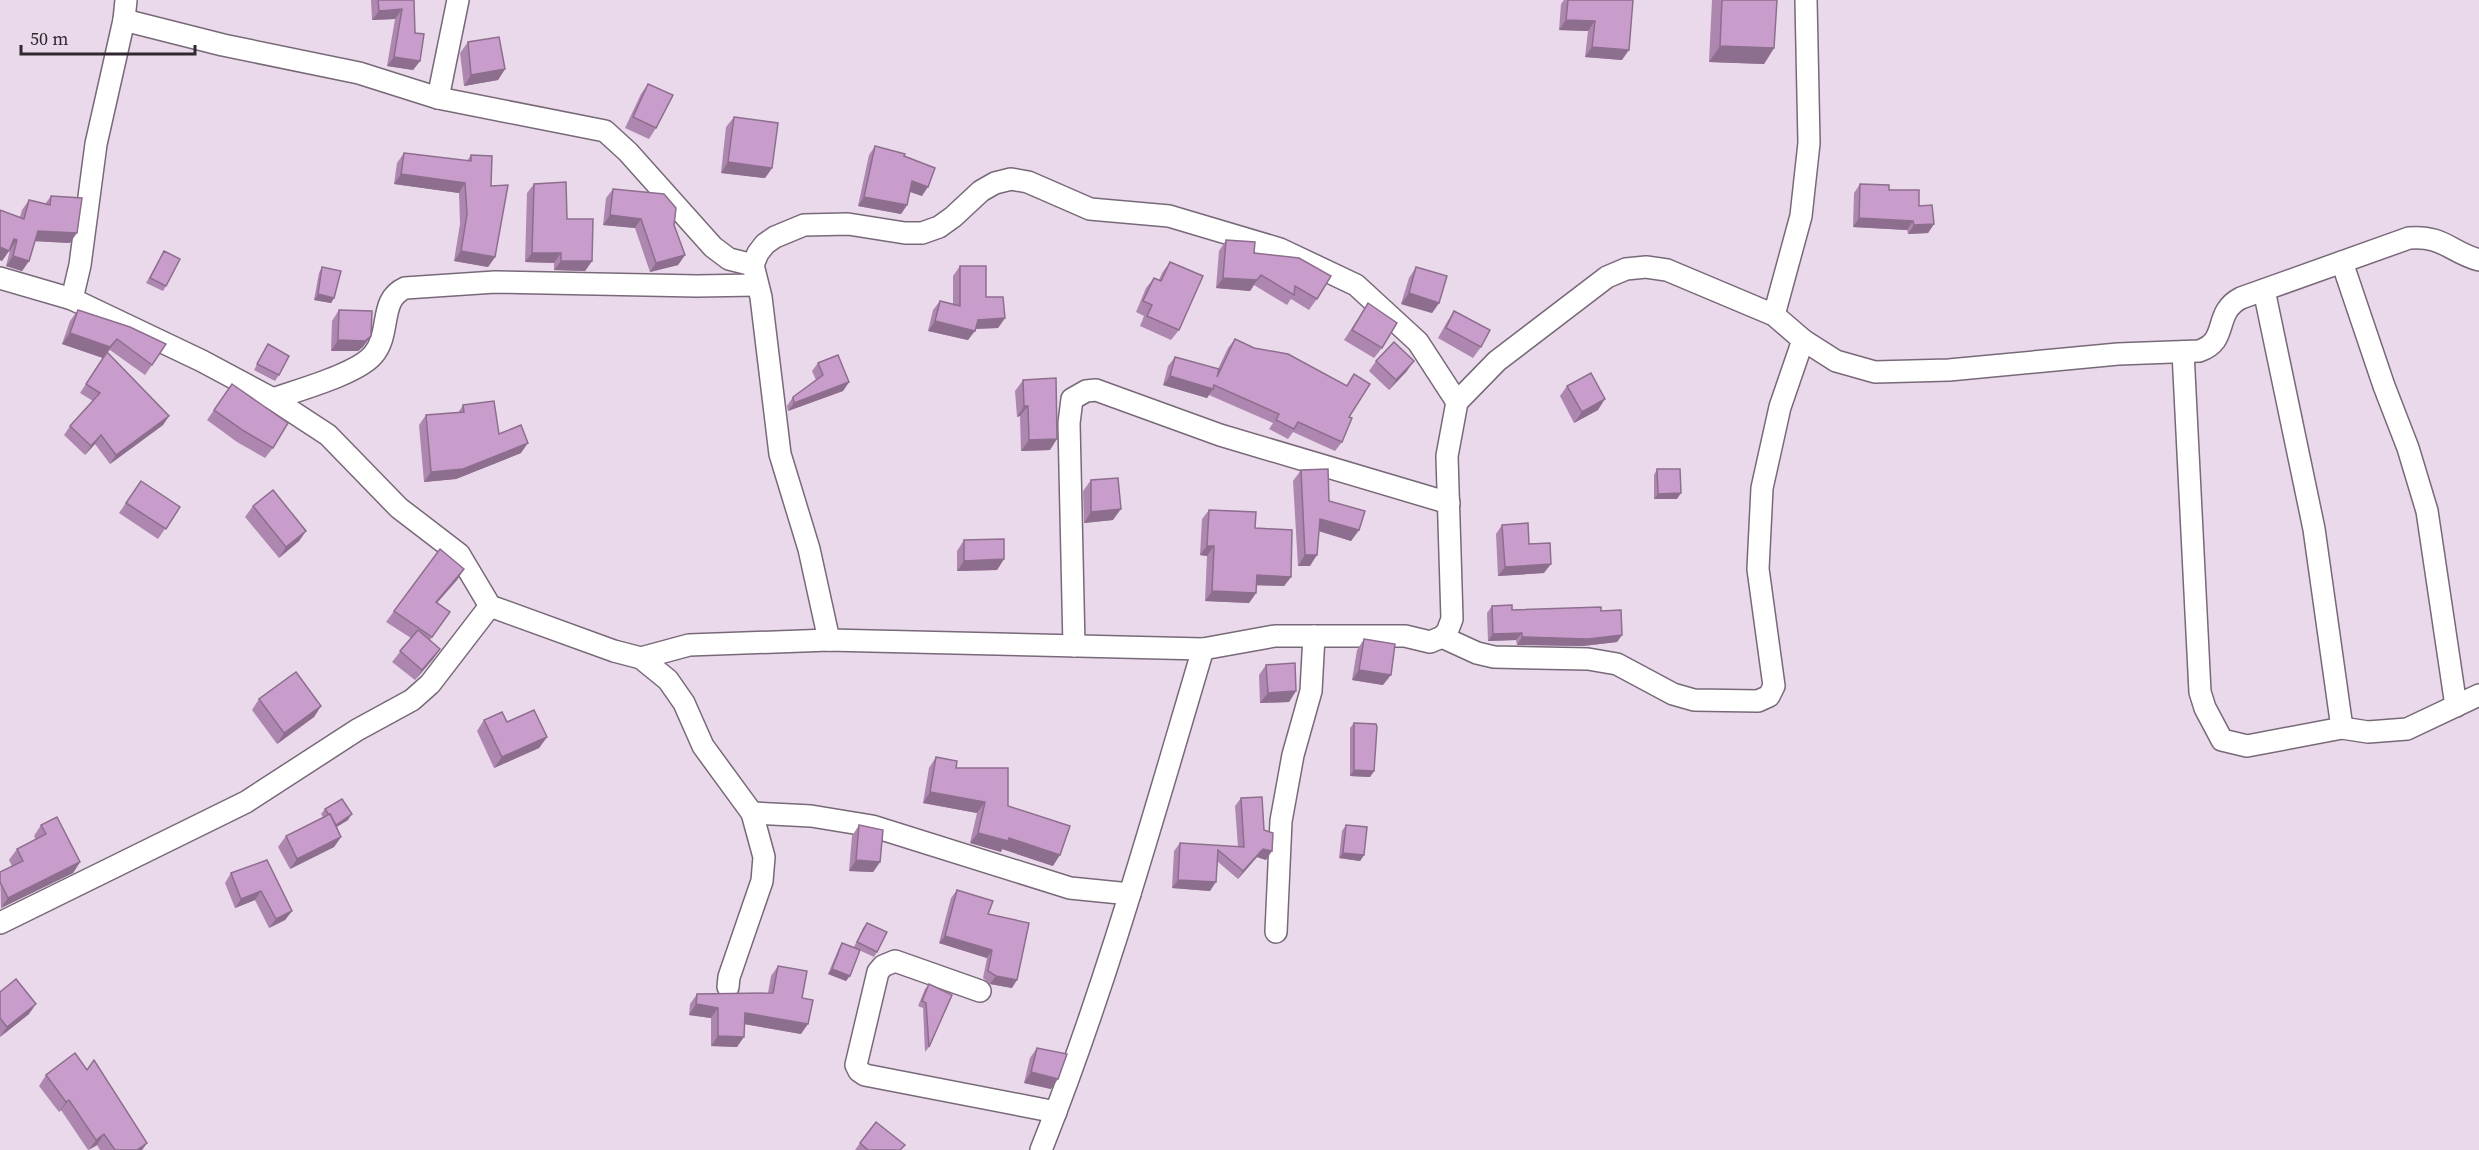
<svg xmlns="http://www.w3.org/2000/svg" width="2479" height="1150" font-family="'Source Serif 4',serif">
	<rect width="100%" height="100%" fill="#e9d9ea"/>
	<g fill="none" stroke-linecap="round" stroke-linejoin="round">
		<g stroke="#776978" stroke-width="24">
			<g id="minor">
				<polyline points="124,20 223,45 359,73 438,98 605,131 628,152 713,247 729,259 753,265"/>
				<polyline points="438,98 458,0"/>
				<polyline points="2342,262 2384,386 2408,448 2427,511 2456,706"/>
				<path d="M0,278L72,299L202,361L273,399L328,435L399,508L459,554L490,606L614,651L641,658L689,645L829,640L1203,649C1153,817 1106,987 1041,1150"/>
				<polyline points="2264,290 2314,529 2342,728"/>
				<polyline points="72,299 80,265 96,144 124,20 126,0"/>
				<polyline points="1774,315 1801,216 1809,143 1806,0"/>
				<polyline points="2183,352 2200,692 2205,708 2222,740 2247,746 2342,728 2368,732 2407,729 2479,695"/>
				<path d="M273,399C298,390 357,374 373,355C392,333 378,300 405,288L495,282L697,286L757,285"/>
				<polyline points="1442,637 1477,653 1494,657 1588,659 1617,664 1673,694 1694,700 1758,701 1769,696 1774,686 1758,569 1762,488 1780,407 1803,340"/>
				<polyline points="829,640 809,549 780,454 761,297 753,265 758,253 765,244 775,237 804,225 848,224 905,233 922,233 939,227 953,217 981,191 995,183 1011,179 1028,182 1090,209 1169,216 1280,249 1356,285 1418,342 1457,402"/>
				<polyline points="1074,646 1069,423 1072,399 1086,391 1096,390 1220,435 1449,503"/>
				<path d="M1203,649L1275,636H1405L1430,642L1442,637L1447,632L1452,619L1447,456L1457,402L1497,361L1607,277L1626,269L1646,267L1667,270L1774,315L1803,340L1836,361L1875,372L1949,370L2118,354L2199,351C2230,341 2212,313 2241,298L2409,238C2443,235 2450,252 2479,260"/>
				<polyline points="641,658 668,680 684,703 703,746 752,813 764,857 762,881 729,977 728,987"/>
				<polyline points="752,813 811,816 872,826 1070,888 1130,894"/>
				<polyline points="0,923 246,802 357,730 412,700 430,684 490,606"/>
				<polyline points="1276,932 1281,821 1293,755 1311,691 1314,636"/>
				<polyline points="980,991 895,961 883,966 878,972 856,1065 859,1071 865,1075 1056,1112"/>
			</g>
		</g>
		<use href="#minor" stroke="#fff" stroke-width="21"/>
	</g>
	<g fill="#ad87af">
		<polygon points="371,0 414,0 415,33 420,61 413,70 387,66 395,19 372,20"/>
		<polygon points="1564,0 1633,0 1622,60 1585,57 1588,31 1559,30 1561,4"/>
		<polygon points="1712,0 1777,0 1774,48 1764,64 1709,62"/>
		<polygon points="468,42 505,69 498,80 464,86 460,53"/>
		<polygon points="648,84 656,128 649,139 625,128 641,94"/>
		<polygon points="734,117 772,168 765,178 721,173 726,127"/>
		<polygon points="875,146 904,156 922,196 910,192 907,205 901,214 858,206 869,155"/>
		<polygon points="404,153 467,161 471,155 491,186 495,257 488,267 454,261 460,224 459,193 394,184 397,163"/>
		<polygon points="534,184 567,219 592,261 585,271 554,270 554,263 525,262 527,193"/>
		<polygon points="1860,184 1889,190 1919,206 1934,224 1928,233 1908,234 1907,230 1853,227 1854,193"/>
		<polygon points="613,189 674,225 685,255 678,265 650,272 635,228 603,225 606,198"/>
		<polygon points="51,196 70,243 35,241 29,261 22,271 6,266 10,250 9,250 2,261 0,260 0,210 20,217 22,210 29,200 45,204"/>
		<polygon points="1226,240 1254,253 1317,299 1309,310 1291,299 1287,305 1254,285 1250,291 1216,288 1219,251"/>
		<polygon points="164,251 166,286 163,291 146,283"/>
		<polygon points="1170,262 1179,330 1171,340 1140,326 1144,316 1136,312 1146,288 1154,278 1159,280 1162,273"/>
		<polygon points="960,266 1005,318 998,328 975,329 968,340 928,331 933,310 940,301 953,304 953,276"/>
		<polygon points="322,267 334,298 331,303 314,300 319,273"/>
		<polygon points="1416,267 1439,303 1432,313 1401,304 1409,278"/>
		<polygon points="1368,303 1382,348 1374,358 1344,340"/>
		<polygon points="78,310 152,365 145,375 110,350 107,353 169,416 163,425 110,464 95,444 85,455 64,435 70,426 93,401 80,393 103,358 62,344 70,321"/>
		<polygon points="339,310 363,347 358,351 331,351 332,321"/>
		<polygon points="1454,311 1481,347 1473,358 1438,338 1447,322"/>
		<polygon points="1235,339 1349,417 1342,442 1335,451 1293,432 1288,439 1269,429 1273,423 1209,395 1207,398 1163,385 1168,366 1175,357 1218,369 1228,348"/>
		<polygon points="268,344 279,375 275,381 254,370"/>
		<polygon points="1376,361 1407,371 1389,390 1369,371"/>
		<polygon points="818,363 849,382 843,391 788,411 787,406 793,397 816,380 812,371"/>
		<polygon points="1023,380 1050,450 1021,451 1020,416 1017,417 1015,391"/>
		<polygon points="232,384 273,448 265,458 237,442 207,420"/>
		<polygon points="1567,386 1598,410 1574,423 1560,396"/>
		<polygon points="463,405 499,434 521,453 456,479 424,482 419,425 426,415 458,413"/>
		<polygon points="1657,469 1677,499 1654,499 1654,475"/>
		<polygon points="1301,470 1329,501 1359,530 1351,541 1319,531 1310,566 1298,566 1293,481"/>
		<polygon points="1091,480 1113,520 1084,523 1083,491"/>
		<polygon points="141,481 180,507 158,539 119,513"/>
		<polygon points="253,506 306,531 299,541 279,558 245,517"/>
		<polygon points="1209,510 1255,528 1291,577 1284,586 1256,585 1256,593 1249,603 1205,601 1207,556 1200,555 1202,519"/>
		<polygon points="1502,525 1529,544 1544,573 1498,576 1496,534"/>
		<polygon points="964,540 1004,559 997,570 957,571 957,551"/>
		<polygon points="464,569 457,580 437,603 450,612 430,640 440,649 433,659 415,680 392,662 411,638 386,622 394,611"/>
		<polygon points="1492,606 1512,610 1601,611 1622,635 1617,642 1583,646 1517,645 1516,640 1488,641 1487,613"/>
		<polygon points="1364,639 1383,685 1352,680 1357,650"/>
		<polygon points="1266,665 1296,691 1289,702 1260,703 1259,675"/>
		<polygon points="259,699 321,706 314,717 277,744 252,710"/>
		<polygon points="484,720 507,722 547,737 539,748 494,768 477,731"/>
		<polygon points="1354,723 1374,771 1370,777 1350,776 1350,728"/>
		<polygon points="936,757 956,768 1008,806 1053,866 1002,849 1001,852 970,843 977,813 923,803 929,768"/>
		<polygon points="1241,798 1266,860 1257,857 1238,879 1218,862 1210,891 1172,888 1174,851 1180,843 1238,847 1235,806"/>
		<polygon points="325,809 348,820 337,827 341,837 334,847 290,869 278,847 286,836 323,817 321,814"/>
		<polygon points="41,825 80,862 73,873 1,908 0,872 12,866 9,860 17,849 36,840 34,836"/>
		<polygon points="859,825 880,862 873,872 849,871 852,836"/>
		<polygon points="1346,825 1364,855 1360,861 1339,858 1342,831"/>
		<polygon points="267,860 292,911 285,920 269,928 255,900 235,908 225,883 231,873"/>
		<polygon points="957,890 988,914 1012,988 990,984 983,978 987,958 939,943 951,898"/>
		<polygon points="867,923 877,952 874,957 859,950 846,981 828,974 839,948 842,943 854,947 863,928"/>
		<polygon points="778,966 802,998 801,1034 745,1024 737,1047 711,1046 711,1018 689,1015 690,1004 697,994 768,993 771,976"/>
		<polygon points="929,984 929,1047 925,1052 923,1008 918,1006 925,989"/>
		<polygon points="0,992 29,1014 0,1037"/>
		<polygon points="1037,1048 1051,1089 1024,1083 1030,1058"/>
		<polygon points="87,1069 147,1143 142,1150 100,1150 97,1145 88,1150 61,1110 59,1112 39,1086 46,1075"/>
		<polygon points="860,1143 901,1150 855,1150"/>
	</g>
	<g fill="#8d6e8e">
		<polygon points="402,9 395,19 372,20 379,11"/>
		<polygon points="1566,20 1595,21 1588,31 1559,30"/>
		<polygon points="1720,46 1774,48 1764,64 1709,62"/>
		<polygon points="1592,47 1629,50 1622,60 1585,57"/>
		<polygon points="394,57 420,61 413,70 387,66"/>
		<polygon points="505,69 498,80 464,86 471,75"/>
		<polygon points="728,162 772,168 765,178 721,173"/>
		<polygon points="401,174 465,183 459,193 394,184"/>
		<polygon points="912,181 928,187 922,196 905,190"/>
		<polygon points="864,197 907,205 901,214 858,206"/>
		<polygon points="610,215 641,219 635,228 603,225"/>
		<polygon points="1859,218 1913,221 1907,230 1853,227"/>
		<polygon points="1934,224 1928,233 1908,234 1914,225"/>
		<polygon points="38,231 77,233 70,243 31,241"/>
		<polygon points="14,239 17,240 10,250 7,249"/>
		<polygon points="0,247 9,251 2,261 0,260"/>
		<polygon points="461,251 495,257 488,267 454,261"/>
		<polygon points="532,253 561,253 554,263 525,262"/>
		<polygon points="685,255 678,265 650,272 656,263"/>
		<polygon points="13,256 29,261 22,271 6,266"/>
		<polygon points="561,261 592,261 585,271 554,270"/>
		<polygon points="1223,278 1257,280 1250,291 1216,288"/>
		<polygon points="1409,293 1439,303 1432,313 1401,304"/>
		<polygon points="318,294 334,298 331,303 314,300"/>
		<polygon points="1005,318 998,328 971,329 978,320"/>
		<polygon points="935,321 975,331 968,340 928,331"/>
		<polygon points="70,333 117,339 103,358 62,344"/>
		<polygon points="371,336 363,347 358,351 331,351 338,340"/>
		<polygon points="1414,361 1407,371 1389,390 1396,380"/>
		<polygon points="1170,376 1213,389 1207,398 1163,385"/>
		<polygon points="849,382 843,391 788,411 794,403"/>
		<polygon points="1605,399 1598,410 1574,423 1582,412"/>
		<polygon points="1024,406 1028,406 1020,416 1017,417"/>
		<polygon points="169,416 163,425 110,464 116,455"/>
		<polygon points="101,435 95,444 85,455 91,446"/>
		<polygon points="1057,439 1050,450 1021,451 1029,440"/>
		<polygon points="528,443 521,453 456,479 424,482 431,472"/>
		<polygon points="1681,493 1677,499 1654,499 1658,494"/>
		<polygon points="1121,509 1113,520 1084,523 1091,512"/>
		<polygon points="1320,519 1359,530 1351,541 1312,529"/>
		<polygon points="306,531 299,541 279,558 286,547"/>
		<polygon points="1207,546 1214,546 1207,556 1200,555"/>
		<polygon points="1305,555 1317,555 1310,566 1298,566"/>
		<polygon points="1004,559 997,570 957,571 964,561"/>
		<polygon points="1551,564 1544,573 1498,576 1505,567"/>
		<polygon points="464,569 457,580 428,613 436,602"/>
		<polygon points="1257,575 1291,577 1284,586 1250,585"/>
		<polygon points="1212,591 1256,593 1249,603 1205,601"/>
		<polygon points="1522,633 1516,640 1488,641 1493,634"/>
		<polygon points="1622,635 1617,642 1583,646 1517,645 1522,637"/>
		<polygon points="440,649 433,659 415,680 422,670"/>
		<polygon points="1359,670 1391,675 1383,685 1352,680"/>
		<polygon points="1296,691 1289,702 1260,703 1268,693"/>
		<polygon points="321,706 314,717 277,744 284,733"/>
		<polygon points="547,737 539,748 494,768 502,757"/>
		<polygon points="1354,770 1374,771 1370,777 1350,776"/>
		<polygon points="930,792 985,802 977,813 923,803"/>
		<polygon points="352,814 348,820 331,830 335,825"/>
		<polygon points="978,833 1009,838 1060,855 1053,866 1002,849 1001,852 970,843"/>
		<polygon points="341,837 334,847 290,869 297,859"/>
		<polygon points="1263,849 1272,851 1266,860 1257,857 1238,879 1243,871"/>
		<polygon points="1343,853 1364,855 1360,861 1339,858"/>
		<polygon points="856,860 880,862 873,872 849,871"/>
		<polygon points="80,862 73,873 1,908 8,898"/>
		<polygon points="1178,880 1216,882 1210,891 1172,888"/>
		<polygon points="261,891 255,900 235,908 241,899"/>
		<polygon points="292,911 285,920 269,928 276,919"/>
		<polygon points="945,936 992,950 987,958 939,943"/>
		<polygon points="832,969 850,976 846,981 828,974"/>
		<polygon points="996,976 1017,980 1012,988 990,984"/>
		<polygon points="36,1004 29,1014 0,1037 7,1027"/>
		<polygon points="696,1004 718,1008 711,1018 689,1015"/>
		<polygon points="745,1013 808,1024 801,1034 738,1023"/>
		<polygon points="718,1036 744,1037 737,1047 711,1046"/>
		<polygon points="1031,1072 1058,1079 1051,1089 1024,1083"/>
		<polygon points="69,1100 61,1110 59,1112 66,1102"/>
		<polygon points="104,1134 97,1145 89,1150 96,1140"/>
		<polygon points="147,1143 142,1150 137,1150"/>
	</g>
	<g fill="#c99dcb" stroke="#8d6e8e" stroke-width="1.5">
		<polygon points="378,0 414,0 415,33 424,34 420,61 394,57 402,9 379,11"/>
		<polygon points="1568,0 1633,0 1629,50 1592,47 1595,21 1566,20"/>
		<polygon points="1722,0 1777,0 1774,48 1720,46"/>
		<polygon points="499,37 505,69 471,75 468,42"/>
		<polygon points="648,84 673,95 656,128 633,117"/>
		<polygon points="734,117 778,123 772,168 728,162"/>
		<polygon points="875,146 905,154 904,156 935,168 928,187 912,181 907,205 864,197"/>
		<polygon points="404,153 471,161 471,155 492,156 491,186 508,185 495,257 461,251 467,214 465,183 401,174"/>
		<polygon points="566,182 567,219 593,219 592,261 561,261 561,253 532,253 534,184"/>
		<polygon points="1860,184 1889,185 1889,190 1919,190 1919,206 1932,205 1934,224 1914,225 1913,221 1859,218"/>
		<polygon points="613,189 664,194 676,208 674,225 685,255 656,263 641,219 610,215"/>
		<polygon points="51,196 82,198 77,233 38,231 29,261 13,256 17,240 14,239 9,251 0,247 0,210 24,219 29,200 50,205"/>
		<polygon points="1226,240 1255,242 1254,253 1299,258 1331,276 1317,299 1295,286 1294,295 1261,275 1257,280 1223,278"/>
		<polygon points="164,251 180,259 166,286 150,278"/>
		<polygon points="1170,262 1203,276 1179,330 1147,316 1152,305 1143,301 1154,278 1161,281"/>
		<polygon points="960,266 986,266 986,297 1003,297 1005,318 978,320 975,331 935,321 940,301 960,306"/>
		<polygon points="322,267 341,271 334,298 318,294"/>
		<polygon points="1416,267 1447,276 1439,303 1409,293"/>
		<polygon points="1368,303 1397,323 1382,348 1352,330"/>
		<polygon points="78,310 130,327 166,344 152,365 117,339 110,347 70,333"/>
		<polygon points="339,310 372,311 371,336 365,341 338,340"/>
		<polygon points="1454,311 1490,330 1481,347 1446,328"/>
		<polygon points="1235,339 1254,348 1288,354 1347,386 1354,374 1370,384 1349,417 1352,418 1342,442 1298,422 1294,429 1276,420 1279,414 1214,385 1213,389 1170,376 1175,357 1219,369 1217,377"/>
		<polygon points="1394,342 1414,361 1396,380 1376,361"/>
		<polygon points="268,344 289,356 279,375 257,364"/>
		<polygon points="107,352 169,416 116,455 101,435 91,446 70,426 100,393 86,384"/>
		<polygon points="838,355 849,382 794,403 793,397 823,375 818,363"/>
		<polygon points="1591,373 1605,399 1582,412 1567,386"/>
		<polygon points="1056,378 1057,439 1029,440 1028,406 1024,406 1023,380"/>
		<polygon points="232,384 288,423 273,448 244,431 214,410"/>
		<polygon points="494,401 499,434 521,425 528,443 463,469 431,472 426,415 464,412 463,405"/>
		<polygon points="1328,469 1329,501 1365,511 1359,530 1320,519 1317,555 1305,555 1301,470"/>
		<polygon points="1657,469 1680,469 1681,493 1658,494"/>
		<polygon points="1118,478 1121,509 1091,512 1091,480"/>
		<polygon points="141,481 180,507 166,529 126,503"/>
		<polygon points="273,490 306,531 286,547 253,506"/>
		<polygon points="1209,510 1256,512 1255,528 1292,530 1291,577 1257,575 1256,593 1212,591 1214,546 1207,546"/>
		<polygon points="1528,523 1529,544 1550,543 1551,564 1505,567 1502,525"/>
		<polygon points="1004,539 1004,559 964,561 964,540"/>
		<polygon points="440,549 464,569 436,602 450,612 432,637 394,611"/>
		<polygon points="1512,605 1512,610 1601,607 1601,611 1621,610 1622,635 1588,639 1522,637 1522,633 1493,634 1492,606"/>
		<polygon points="418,630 440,649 422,670 400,651"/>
		<polygon points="1364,639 1395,644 1391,675 1359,670"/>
		<polygon points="1295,663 1296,691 1268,693 1266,665"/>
		<polygon points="296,672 321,706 284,733 259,699"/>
		<polygon points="534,710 547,737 502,757 484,720 502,712 507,722"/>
		<polygon points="1354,723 1376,724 1377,727 1374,771 1354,770"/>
		<polygon points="936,757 957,761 956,768 1008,768 1008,806 1070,826 1060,855 1009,838 1008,841 978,833 985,802 930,792"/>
		<polygon points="1262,797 1264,830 1273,833 1272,851 1263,849 1243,871 1218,850 1216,882 1178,880 1180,843 1244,847 1241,798"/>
		<polygon points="342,799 352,814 336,825 330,814 329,815 325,809"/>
		<polygon points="330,814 341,837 297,859 286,836"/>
		<polygon points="57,817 80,862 8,898 0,882 0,872 23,861 17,849 46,834 41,825"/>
		<polygon points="859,825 883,830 880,862 856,860"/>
		<polygon points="1346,825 1367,827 1364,855 1343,853"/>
		<polygon points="267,860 292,911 276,919 261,891 241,899 231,873"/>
		<polygon points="957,890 993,901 988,914 1029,923 1017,980 996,976 988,971 992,950 945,936"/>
		<polygon points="867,923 887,932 877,952 857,942"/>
		<polygon points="842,943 860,950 850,976 832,969"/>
		<polygon points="778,966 807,971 802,998 813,1000 808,1024 745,1013 744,1037 718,1036 718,1008 696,1004 697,994 773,993"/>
		<polygon points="16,979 36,1004 7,1027 0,1018 0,992"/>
		<polygon points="929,984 952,995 929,1047 926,1003 922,1001"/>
		<polygon points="1037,1048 1067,1054 1058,1079 1031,1072"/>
		<polygon points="75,1053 87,1070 94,1060 147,1143 137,1150 115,1150 104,1134 96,1140 69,1100 66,1102 46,1075"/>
		<polygon points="876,1122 905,1145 900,1150 868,1150 860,1143"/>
	</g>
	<path d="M21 45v9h174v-9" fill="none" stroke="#2f292f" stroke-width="3"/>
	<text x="30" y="45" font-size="18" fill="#2f292f" stroke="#e9d9ea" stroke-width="4.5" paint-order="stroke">50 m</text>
</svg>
